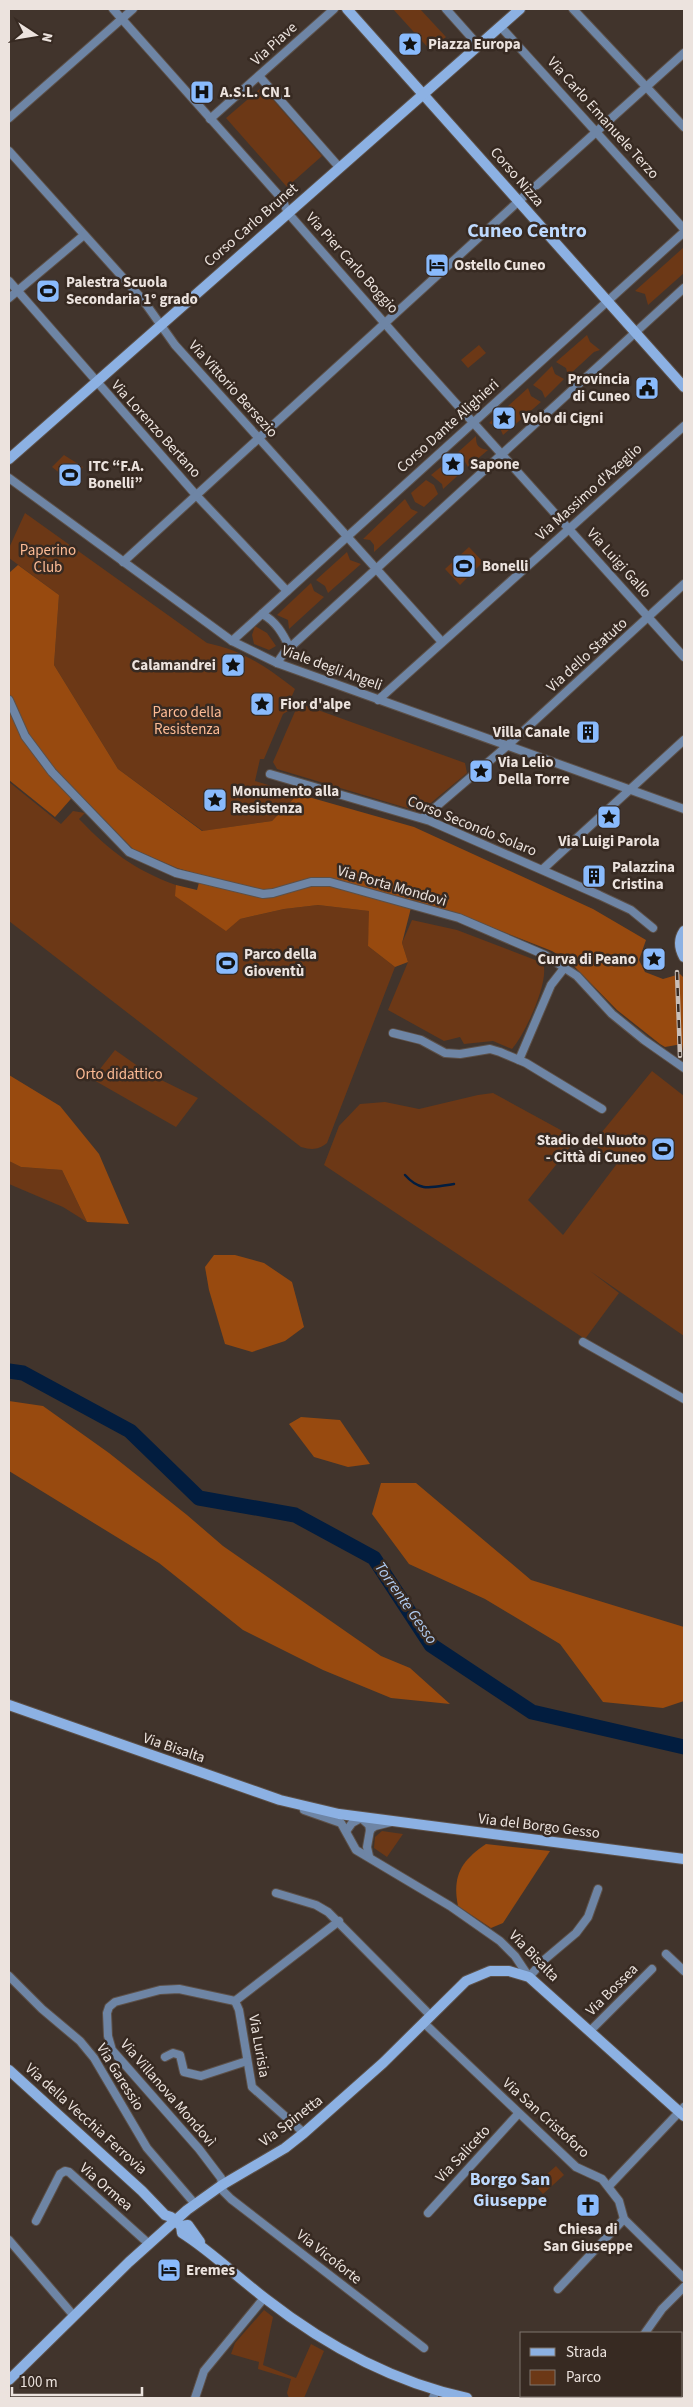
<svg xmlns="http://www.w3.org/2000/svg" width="693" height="2407" font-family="'Source Sans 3',sans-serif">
	<rect width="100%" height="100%" fill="#41342c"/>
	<g fill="#6c3816">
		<polygon points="393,9 420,9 446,37 431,51"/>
		<polygon points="262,87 322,156 287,187 226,118"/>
		<polygon points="684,247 684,273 648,305 645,294 635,291"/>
		<polygon points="587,335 590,342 600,350 594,352 568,376 566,368 556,362"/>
		<polygon points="479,345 486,353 468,368 461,360"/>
		<polygon points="552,366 555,374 564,379 545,398 542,391 533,385"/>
		<polygon points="528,388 531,396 541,402 503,435 500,428 489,423"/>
		<path d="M476,436C476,446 478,448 488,450L468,467L464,460L456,454Z"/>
		<polygon points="64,455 83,467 72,483 52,467"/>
		<polygon points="453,457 456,464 465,469 443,489 442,484 431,475"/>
		<polygon points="426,480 434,485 438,494 424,507 415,502 411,493"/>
		<polygon points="405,499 411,509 418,512 374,552 374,545 370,540 363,539"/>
		<path d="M25,513L207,643C244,651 265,666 295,689L287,707L288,711L283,714L264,759H260L255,781L298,794L272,821L203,831L118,769L54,665L59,595L9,558V548Z"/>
		<polygon points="469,547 483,562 460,585 445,569"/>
		<polygon points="347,552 350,560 361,564 328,593 325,586 316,580"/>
		<polygon points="311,583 314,591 324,597 289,629 288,620 277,615"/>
		<polygon points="255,626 267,633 276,646 269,650 254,644 252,635"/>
		<polygon points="304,705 465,763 467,773 420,812 277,769 273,762 297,707"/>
		<path d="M9,782L61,824L73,811L85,813L79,819C110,851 134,870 176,885V896L240,919L284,909L318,905L370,911L368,946L395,967L327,1143C318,1150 312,1150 301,1147L9,921Z"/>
		<path d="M412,920L457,930L543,963C550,981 525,1034 512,1049L493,1041L464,1044L460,1037L444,1041L388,1010L408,962L402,943Z"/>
		<polygon points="115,1050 149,1074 198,1098 176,1127 92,1079"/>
		<polygon points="652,1071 684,1096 684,1336 590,1271 619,1293 585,1339 324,1165 339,1126 360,1104 385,1102 419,1109 478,1095 493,1093 568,1134 572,1139 571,1146 528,1200 563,1235 616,1165 593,1143"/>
		<polygon points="9,1161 21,1167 62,1170 87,1222 63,1207 9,1184"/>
		<polygon points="382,1831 403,1834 387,1857 374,1848 375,1837"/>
		<polygon points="556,2166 564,2175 543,2194 535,2185"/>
		<polygon points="264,2310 273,2317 263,2365 296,2378 311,2344 324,2351 304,2398 289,2398 287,2393 291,2379 258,2369 259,2362 231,2354 235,2343"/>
	</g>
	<g fill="#984a0f">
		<polygon points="18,565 59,595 54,665 118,769 202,831 272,821 298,794 414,827 593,909 646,940 639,960 645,972 663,979 680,974 684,978 684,1060 682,1044 665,1047 660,1044 617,1010 570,962 552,951 463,916 413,900 402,943 408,962 395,967 368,946 369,911 318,905 284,909 240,919 226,931 175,896 176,885 197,890 201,875 177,868 133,849 77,792 55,817 9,780 9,573"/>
		<polygon points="9,1075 60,1106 99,1154 129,1224 87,1222 62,1170 21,1167 9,1161"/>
		<polygon points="214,1255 235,1255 264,1263 292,1282 304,1327 285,1341 252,1352 225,1344 209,1290 205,1267"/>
		<polygon points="9,1401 43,1406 109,1453 187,1515 223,1546 381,1656 410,1668 450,1704 391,1698 323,1670 243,1630 159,1563 9,1471"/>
		<polygon points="301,1417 340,1420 370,1464 348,1467 314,1457 289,1424"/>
		<polygon points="381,1483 416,1483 531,1580 684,1627 684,1701 663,1708 603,1702 560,1644 485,1599 409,1564 372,1514"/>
		<path d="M486,1844L550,1851L503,1923L491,1928L458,1906C452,1876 461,1861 486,1844Z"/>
	</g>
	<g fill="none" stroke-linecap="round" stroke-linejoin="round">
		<path stroke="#021d3f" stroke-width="2.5" d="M405,1175C421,1193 432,1187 454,1184"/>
		<polyline stroke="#021d3f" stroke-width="15" points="9,1371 23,1373 130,1431 199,1498 295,1515 374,1558 431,1645 532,1712 684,1747"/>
		<g stroke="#5c5048" stroke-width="10">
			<g id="street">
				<polyline points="113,9 282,199 288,213 416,359 684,657"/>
				<polyline points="446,9 479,46"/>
				<polyline points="573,9 684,127"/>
				<polyline points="500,26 684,229"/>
				<polyline points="259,76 339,167"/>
				<polyline points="9,118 133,9"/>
				<polyline points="210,119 334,9"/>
				<polyline points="9,151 143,300 175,345 442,642"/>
				<polyline points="537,185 684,53"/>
				<polyline points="9,281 196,495 287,591"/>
				<polyline points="9,298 84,235"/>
				<polyline points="9,478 232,641 277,663 684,809"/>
				<polyline points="123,562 532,189"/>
				<path d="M262,614C276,621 283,634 290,648"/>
				<polyline points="232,641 684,232"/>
				<polyline points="277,663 284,653 684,288"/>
				<polyline points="9,700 25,736 52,772 129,852 176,873 263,894 273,893 311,882 330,882 459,918 545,955 577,976 612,1014 644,1040 684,1068"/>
				<polyline points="378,700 684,426"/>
				<polyline points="270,774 430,821 599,895 631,910 653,928"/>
				<polyline points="423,818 507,746 684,584"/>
				<polyline points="543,869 684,740"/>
				<polyline points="393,1033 421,1040 445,1053 460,1054 490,1049 500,1052 526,1063 602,1109"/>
				<polyline points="519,1060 551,985 565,967"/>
				<polyline points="583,1342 684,1399"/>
				<polyline points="304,1810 341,1823 356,1850 450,1906 500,1941 515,1956 529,1977 544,1960 576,1933 588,1917 598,1889"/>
				<polyline points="347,1830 352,1823 361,1818 369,1825 370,1830"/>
				<polyline points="370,1830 375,1826 391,1822"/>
				<polyline points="369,1856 367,1847 370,1830"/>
				<polyline points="276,1893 316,1905 328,1912 431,2016"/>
				<polyline points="339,1921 235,2001 179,1989 160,1990 115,2002 109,2007 107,2013 108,2036 112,2050 199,2149 221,2178 223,2191 231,2199 424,2348"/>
				<polyline points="666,1954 684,1971"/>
				<polyline points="9,1976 42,2009 80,2041 94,2058 147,2148 195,2204"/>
				<polyline points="235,2001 239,2010 252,2087 304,2133"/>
				<polyline points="424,2023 576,2167 602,2179 619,2201 624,2219 684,2278"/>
				<polyline points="590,2031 652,1969"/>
				<polyline points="165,2057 173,2053 180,2055 184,2072 201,2076 247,2061"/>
				<polyline points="609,2186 684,2107"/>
				<polyline points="428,2213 518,2114"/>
				<polyline points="36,2221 60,2174 65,2171 69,2172 149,2244"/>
				<polyline points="9,2240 74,2316"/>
				<polyline points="558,2289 624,2219"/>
				<polyline points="645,2333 662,2309 684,2287"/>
				<polyline points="195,2398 204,2371 264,2298"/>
				<polyline points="433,2398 436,2390"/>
				<polyline points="598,2398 600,2396"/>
			</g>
		</g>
		<g stroke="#5c5048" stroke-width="12">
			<g id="secondary">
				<polyline points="347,9 684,387"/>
				<polyline points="9,459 520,9"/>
				<path d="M684,931C678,940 679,948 684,957"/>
				<polyline points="9,1705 280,1800 339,1814 684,1859"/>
				<path d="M9,2070L142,2191L165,2215L171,2217L181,2226L182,2233C212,2252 237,2277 266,2299C325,2345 394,2382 467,2398"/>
				<polyline points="181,2226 188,2225 200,2242"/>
				<polyline points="9,2380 129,2262 187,2210 222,2185 285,2148 304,2133 383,2063 466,1981 490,1971 509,1971 529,1977 684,2116"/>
			</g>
		</g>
		<use href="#street" stroke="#6e85a5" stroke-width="8"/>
		<use href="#secondary" stroke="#8cb1e3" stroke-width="10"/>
		<g stroke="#c8beb8" stroke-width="4.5">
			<polyline id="rail" points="677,972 680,1056"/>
		</g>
		<use href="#rail" stroke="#372a22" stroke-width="2.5" stroke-dasharray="8" stroke-linecap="butt"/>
	</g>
	<defs>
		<g id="sight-square" transform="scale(1.25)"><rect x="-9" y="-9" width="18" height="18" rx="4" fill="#89bafc" stroke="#372a22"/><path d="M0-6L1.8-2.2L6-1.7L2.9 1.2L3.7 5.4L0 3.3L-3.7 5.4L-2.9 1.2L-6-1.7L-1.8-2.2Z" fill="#111"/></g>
		<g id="hospital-square" transform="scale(1.25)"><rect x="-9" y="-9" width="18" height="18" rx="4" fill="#89bafc" stroke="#372a22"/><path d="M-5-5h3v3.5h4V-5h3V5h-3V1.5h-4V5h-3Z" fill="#111"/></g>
		<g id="hotel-square" transform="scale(1.25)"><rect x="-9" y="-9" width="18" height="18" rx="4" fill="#89bafc" stroke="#372a22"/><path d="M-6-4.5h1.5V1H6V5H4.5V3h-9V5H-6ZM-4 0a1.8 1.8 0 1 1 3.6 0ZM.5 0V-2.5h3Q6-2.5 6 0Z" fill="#111"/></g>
		<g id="stadium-square" transform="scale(1.25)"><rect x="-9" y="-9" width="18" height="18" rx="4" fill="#89bafc" stroke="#372a22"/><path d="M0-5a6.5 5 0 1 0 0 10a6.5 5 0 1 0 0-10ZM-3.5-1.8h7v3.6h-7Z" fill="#111"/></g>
		<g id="civic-square" transform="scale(1.25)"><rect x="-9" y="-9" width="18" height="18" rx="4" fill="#89bafc" stroke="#372a22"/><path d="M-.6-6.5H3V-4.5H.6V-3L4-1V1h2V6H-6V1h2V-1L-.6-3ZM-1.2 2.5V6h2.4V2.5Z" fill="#111"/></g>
		<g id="building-square" transform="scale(1.25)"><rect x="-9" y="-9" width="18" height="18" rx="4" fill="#89bafc" stroke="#372a22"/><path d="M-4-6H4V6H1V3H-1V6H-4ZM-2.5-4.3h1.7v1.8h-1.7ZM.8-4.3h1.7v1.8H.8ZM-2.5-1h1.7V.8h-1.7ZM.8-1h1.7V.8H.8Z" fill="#111"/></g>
		<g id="church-square" transform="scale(1.25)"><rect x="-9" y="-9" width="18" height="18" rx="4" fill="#89bafc" stroke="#372a22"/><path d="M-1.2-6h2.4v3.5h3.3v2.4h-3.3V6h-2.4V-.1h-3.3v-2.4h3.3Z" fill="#111"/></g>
	</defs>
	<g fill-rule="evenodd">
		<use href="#sight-square" x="410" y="44"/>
		<use href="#hospital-square" x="202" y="92"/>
		<use href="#hotel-square" x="437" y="265"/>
		<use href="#stadium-square" x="48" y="291"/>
		<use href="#civic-square" x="647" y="388"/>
		<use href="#sight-square" x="504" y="418"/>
		<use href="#sight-square" x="453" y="464"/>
		<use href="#stadium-square" x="70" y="475"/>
		<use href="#stadium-square" x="464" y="566"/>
		<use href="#sight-square" x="233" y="665"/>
		<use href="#sight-square" x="262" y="704"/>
		<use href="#building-square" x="588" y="732"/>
		<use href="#sight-square" x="481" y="771"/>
		<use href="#sight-square" x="215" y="800"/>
		<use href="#sight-square" x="609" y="817"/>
		<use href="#building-square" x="594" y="876"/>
		<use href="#sight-square" x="654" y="959"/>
		<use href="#stadium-square" x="227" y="963"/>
		<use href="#stadium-square" x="663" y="1149"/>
		<use href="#church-square" x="588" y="2205"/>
		<use href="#hotel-square" x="169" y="2270"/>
	</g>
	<g text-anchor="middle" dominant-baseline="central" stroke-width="5" stroke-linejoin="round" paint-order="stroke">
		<g font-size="15" fill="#ece3de" stroke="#372a22">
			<text transform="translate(274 44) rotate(-42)">Via Piave</text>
			<text transform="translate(603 118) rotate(48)">Via Carlo Emanuele Terzo</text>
			<text transform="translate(517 177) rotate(49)">Corso Nizza</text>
			<text transform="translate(251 225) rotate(-41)">Corso Carlo Brunet</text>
			<text transform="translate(352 263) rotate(48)">Via Pier Carlo Boggio</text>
			<text transform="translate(233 389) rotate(48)">Via Vittorio Bersezio</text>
			<text transform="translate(448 426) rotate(-42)">Corso Dante Alighieri</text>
			<text transform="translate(156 429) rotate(48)">Via Lorenzo Bertano</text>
			<text transform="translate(589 492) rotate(-42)">Via Massimo d'Azeglio</text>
			<text transform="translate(619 563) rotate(48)">Via Luigi Gallo</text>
			<text transform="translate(587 655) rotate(-42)">Via dello Statuto</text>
			<text transform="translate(332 668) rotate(20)">Viale degli Angeli</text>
			<text transform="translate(472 826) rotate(22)">Corso Secondo Solaro</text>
			<text transform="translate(392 886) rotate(16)">Via Porta Mondovì</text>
			<text transform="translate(174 1748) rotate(19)">Via Bisalta</text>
			<text transform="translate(539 1826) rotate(7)">Via del Borgo Gesso</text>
			<text transform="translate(534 1956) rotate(46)">Via Bisalta</text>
			<text transform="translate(612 1990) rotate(-45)">Via Bossea</text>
			<text transform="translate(259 2046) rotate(80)">Via Lurisia</text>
			<text transform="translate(120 2077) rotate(58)">Via Garessio</text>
			<text transform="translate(168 2093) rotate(49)">Via Villanova Mondovì</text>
			<text transform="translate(546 2118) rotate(42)">Via San Cristoforo</text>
			<text transform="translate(86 2119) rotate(42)">Via della Vecchia Ferrovia</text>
			<text transform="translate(291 2121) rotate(-37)">Via Spinetta</text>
			<text transform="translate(463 2154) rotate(-47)">Via Saliceto</text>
			<text transform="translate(106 2187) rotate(41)">Via Ormea</text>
			<text transform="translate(329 2257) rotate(38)">Via Vicoforte</text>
		</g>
		<g font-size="15" font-weight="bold" fill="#ece3de" stroke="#372a22" text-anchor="start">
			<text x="428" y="44">Piazza Europa</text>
			<text x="220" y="92">A.S.L. CN 1</text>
			<text x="454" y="265">Ostello Cuneo</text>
			<text x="66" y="282">Palestra Scuola<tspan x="66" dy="17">Secondaria 1° grado</tspan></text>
			<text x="630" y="379" text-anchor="end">Provincia<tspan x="630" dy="17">di Cuneo</tspan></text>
			<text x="522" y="418">Volo di Cigni</text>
			<text x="470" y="464">Sapone</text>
			<text x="88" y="466">ITC “F.A.<tspan x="88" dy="17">Bonelli”</tspan></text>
			<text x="482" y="566">Bonelli</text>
			<text x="216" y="665" text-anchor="end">Calamandrei</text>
			<text x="280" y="704">Fior d'alpe</text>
			<text x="570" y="732" text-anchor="end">Villa Canale</text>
			<text x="498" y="762">Via Lelio<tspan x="498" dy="17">Della Torre</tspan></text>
			<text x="232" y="791">Monumento alla<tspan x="232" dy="17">Resistenza</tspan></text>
			<text x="609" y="841" text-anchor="middle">Via Luigi Parola</text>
			<text x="612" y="867">Palazzina<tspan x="612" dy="17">Cristina</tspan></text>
			<text x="244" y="954">Parco della<tspan x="244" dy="17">Gioventù</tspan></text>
			<text x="636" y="959" text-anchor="end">Curva di Peano</text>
			<text x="646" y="1140" text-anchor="end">Stadio del Nuoto<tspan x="646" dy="17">- Città di Cuneo</tspan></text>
			<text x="588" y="2229" text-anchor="middle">Chiesa di<tspan x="588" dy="17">San Giuseppe</tspan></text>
			<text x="186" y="2270">Eremes</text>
		</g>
		<g font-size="15" fill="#fdbb95" stroke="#372a22">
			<text x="48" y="550">Paperino<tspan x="48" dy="17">Club</tspan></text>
			<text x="187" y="712">Parco della<tspan x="187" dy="17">Resistenza</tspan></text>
			<text x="119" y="1074">Orto didattico</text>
		</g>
		<g font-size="16" font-style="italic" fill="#b1cdf3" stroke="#372a22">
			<text transform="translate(406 1603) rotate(55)">Torrente Gesso</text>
		</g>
		<g font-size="18" font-weight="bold" fill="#bdd9fe" stroke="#372a22">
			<text x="510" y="2179">Borgo San<tspan x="510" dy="21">Giuseppe</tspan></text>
		</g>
		<g font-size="20" font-weight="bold" fill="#bdd9fe" stroke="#372a22">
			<text x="527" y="231">Cuneo Centro</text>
		</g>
	</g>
	<rect width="693" height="2407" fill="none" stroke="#ece3de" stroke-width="20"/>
	<rect x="520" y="2332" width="162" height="65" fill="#372a22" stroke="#7f746d"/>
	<rect x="530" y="2348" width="25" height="8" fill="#8cb1e3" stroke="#7f746d"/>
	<text x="566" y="2357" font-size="15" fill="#ece3de">Strada</text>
	<rect x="530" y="2370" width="25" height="15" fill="#6c3816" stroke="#7f746d"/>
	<text x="566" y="2382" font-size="15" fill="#ece3de">Parco</text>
	<g transform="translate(35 35) rotate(102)" stroke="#372a22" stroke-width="4" paint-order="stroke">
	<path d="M0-4L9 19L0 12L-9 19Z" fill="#ece3de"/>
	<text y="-8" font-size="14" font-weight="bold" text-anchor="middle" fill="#ece3de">N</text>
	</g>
	<path d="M12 2387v8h130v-8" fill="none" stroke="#ece3de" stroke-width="2.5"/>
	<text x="20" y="2387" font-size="15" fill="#ece3de" stroke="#372a22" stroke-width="4" paint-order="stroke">100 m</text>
</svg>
